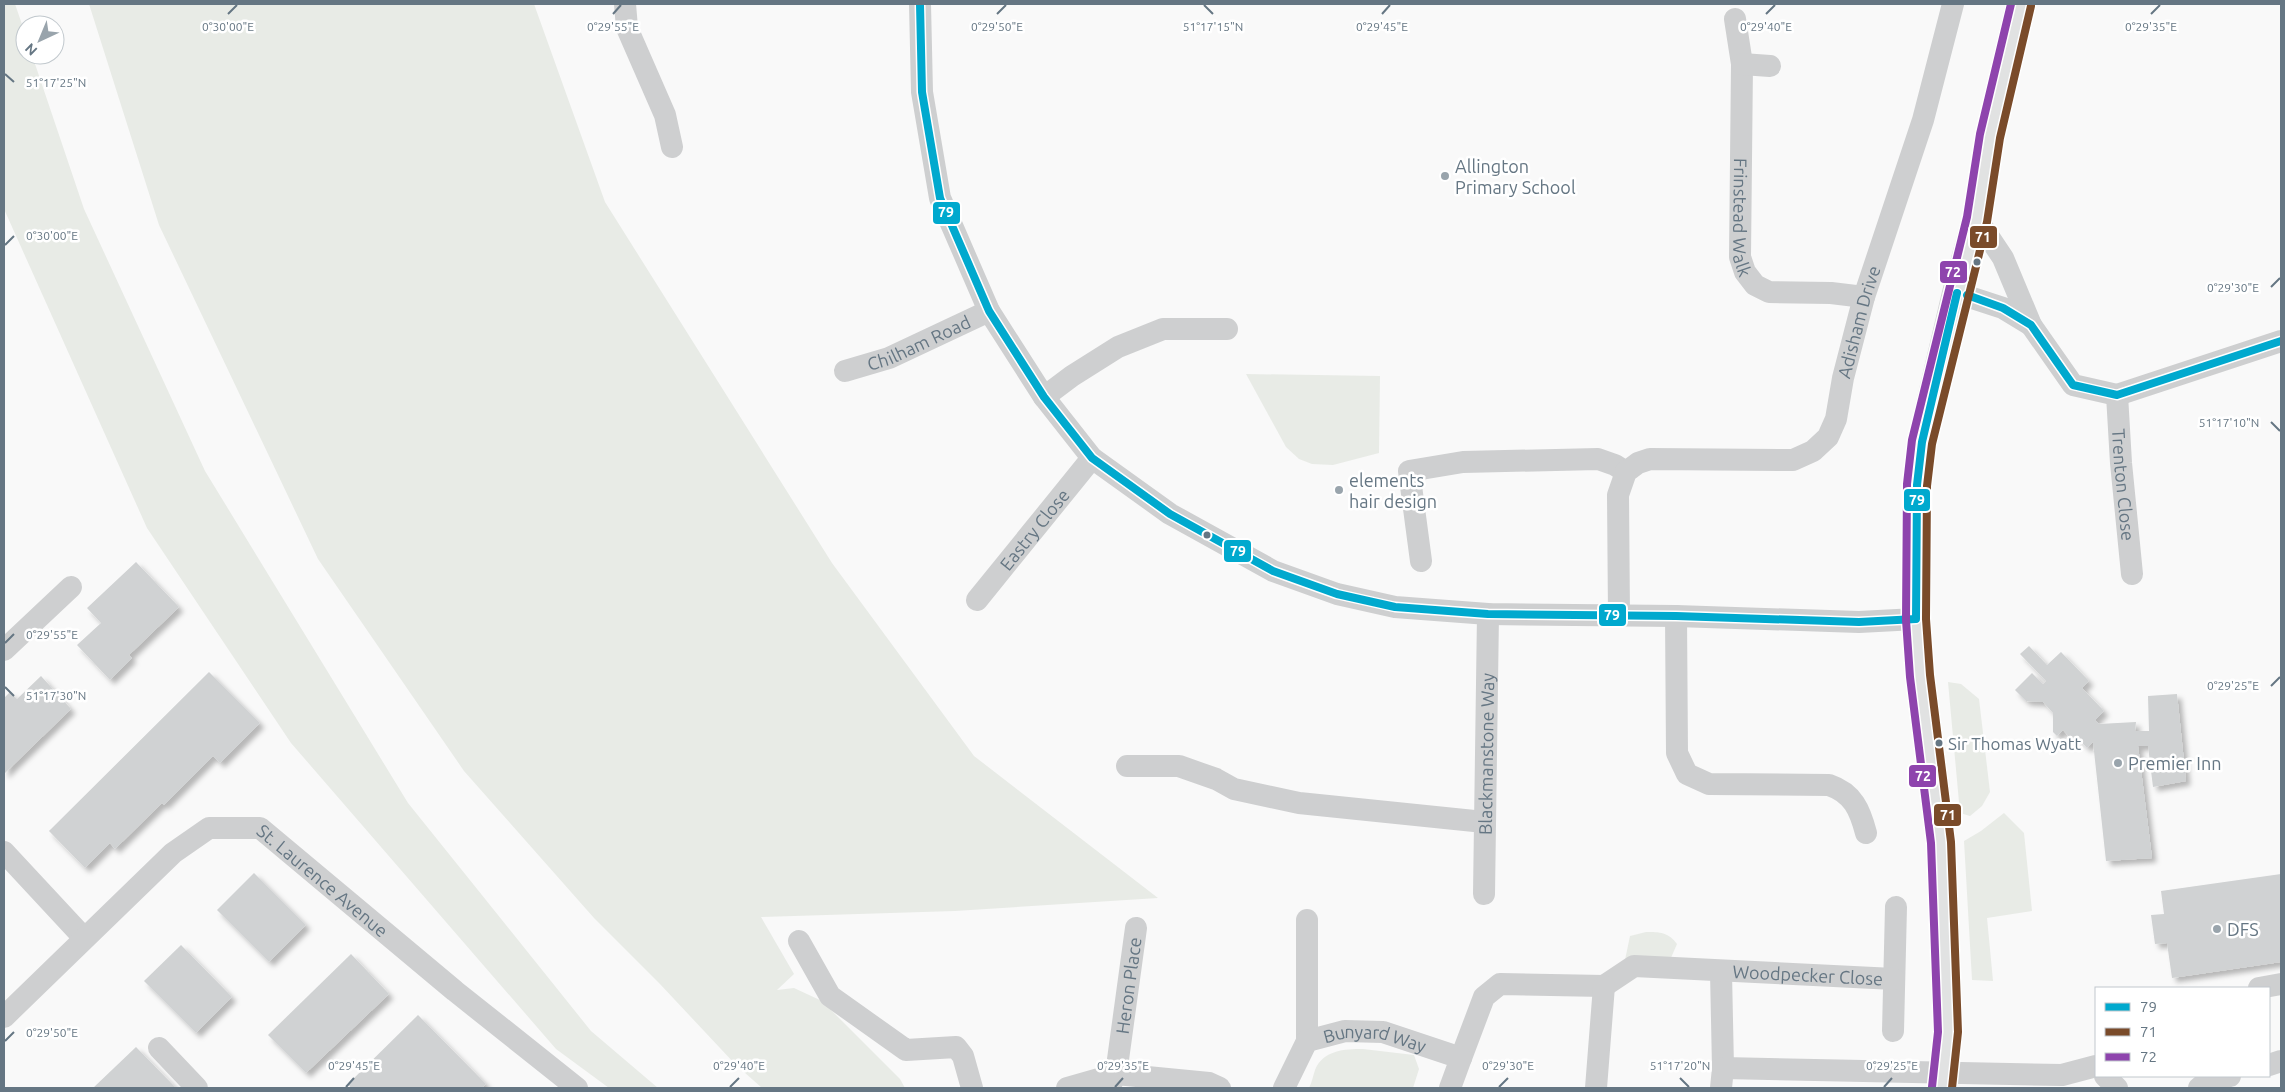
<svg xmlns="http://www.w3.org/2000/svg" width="2285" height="1092" font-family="Ubuntu,sans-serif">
	<defs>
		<filter id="shadow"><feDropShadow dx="4.5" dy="4.5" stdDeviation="2.5" flood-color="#0004"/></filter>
	</defs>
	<rect width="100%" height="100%" fill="#f9f9f9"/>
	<g fill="#e8ebe6">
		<polygon points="4,4 15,4 25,33 25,55 32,55 84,209 205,471 408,803 591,1031 658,1088 609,1088 556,1049 291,743 147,528 4,209"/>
		<polygon points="89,4 534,4 605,202 832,563 974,756 1158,898 955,911 761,917 794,974 777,990 794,988 822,1001 900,1079 905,1088 762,1088 735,1064 659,983 594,918 464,771 318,559 159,225"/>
		<polygon points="1246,374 1380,376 1379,453 1333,465 1312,464 1299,459 1286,447"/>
		<polygon points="1948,682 1961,684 1979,699 1990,792 1982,806 1970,816 1960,813"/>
		<polygon points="2004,813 2024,833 2032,911 1987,918 1993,981 1972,980 1964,841 1981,831"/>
		<path d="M1646,932C1660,932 1668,932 1677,944L1670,960H1625L1630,936Z"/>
		<path d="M1363,1049L1414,1055L1419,1069L1413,1088H1309C1312,1082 1313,1076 1315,1070C1323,1050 1345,1049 1363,1049Z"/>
	</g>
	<g fill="#d0d2d3" filter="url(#shadow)">
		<polygon points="136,562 179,607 129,655 132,658 110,680 77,645 101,623 87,608"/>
		<polygon points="2029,646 2047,665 2061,652 2089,681 2082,688 2104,711 2095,720 2099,724 2136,722 2135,731 2149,731 2148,696 2177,694 2186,781 2153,787 2148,746 2138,746 2152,858 2106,861 2093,742 2087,748 2076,736 2072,740 2063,730 2057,736 2053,732 2053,713 2043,702 2026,701 2015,690 2032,673 2043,684 2046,681 2020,654"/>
		<polygon points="209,672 260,723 220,763 213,756 164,805 162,803 115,849 110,843 85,868 49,831"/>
		<polygon points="41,676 71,709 4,774 4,698 10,692 17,699"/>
		<polygon points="254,873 306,925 269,962 217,910"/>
		<polygon points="2281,874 2281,962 2172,978 2167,943 2155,944 2151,915 2164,914 2161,891"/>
		<polygon points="181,945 232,997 196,1033 144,981"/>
		<polygon points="351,954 389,994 306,1073 268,1035"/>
		<polygon points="418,1015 486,1084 482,1088 351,1088 348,1084"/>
		<polygon points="136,1047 176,1088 93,1088"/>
	</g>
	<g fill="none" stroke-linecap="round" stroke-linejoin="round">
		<g stroke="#d5d6d7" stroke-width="30">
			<polyline id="primary" points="1942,1088 1948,1032 1941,842 1920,676 1916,619 1917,485 1922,442 1957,293 1977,219 1990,136 2021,4"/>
		</g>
		<g stroke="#cecfd0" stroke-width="22">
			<polyline points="625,4 627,28 665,115 672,147"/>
			<polyline points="920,4 922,92 940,198 989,311 1044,397 1092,458 1170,514 1273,571 1337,594 1395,607 1488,614 1676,616 1859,622 1916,619"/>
			<path id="s1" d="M1735,19L1742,64L1740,257L1745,272L1755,285L1769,292L1831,293L1864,297"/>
			<polyline points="1742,64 1770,66"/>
			<polyline points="1977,219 2003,258 2031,325 2073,385 2117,395 2281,341"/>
			<polyline points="1957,293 2003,308 2031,325"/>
			<path id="s2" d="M845,371L889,358L989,311"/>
			<path id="s3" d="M2117,395L2121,463L2132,574"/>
			<polyline points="1044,397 1072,376 1118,347 1163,329 1227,329"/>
			<polyline points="1421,561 1409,471 1463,462 1598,459 1615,465 1626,472"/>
			<path id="s4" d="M977,600L1092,458"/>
			<path id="s5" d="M1619,616L1618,495L1626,472L1638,463L1650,459L1793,460L1813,451L1828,437L1836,419L1843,378L1864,297L1923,120L1953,4"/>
			<path d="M1676,616L1677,753L1687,774L1709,784L1829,785C1853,793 1860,810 1866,833"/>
			<polyline points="4,650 71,587"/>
			<polyline points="1127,766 1179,766 1216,779 1234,789 1299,803 1484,822"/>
			<polyline points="4,852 84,938"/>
			<path id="s6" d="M1484,894L1488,614"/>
			<polyline points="799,941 830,996 906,1050 956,1047 963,1056 972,1088"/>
			<polyline points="1721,972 1723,1068"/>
			<polyline points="2259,988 2281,984"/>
			<path id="s7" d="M4,1017L173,853L209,828H260L455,991L577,1088"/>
			<polyline points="1893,1031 1896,907"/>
			<polyline points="1307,1041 1307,920"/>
			<polyline points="159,1048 197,1088"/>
			<path id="s8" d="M1461,1058L1484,997L1500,984L1604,986L1634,966L1894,979"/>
			<polyline points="2269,1065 2281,1061"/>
			<polyline points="2105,1076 2117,1088"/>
			<polyline points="1067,1088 1116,1074 1209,1083 1220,1088"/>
			<path id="s9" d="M1109,1088L1116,1074L1136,928"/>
			<path id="s10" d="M1284,1088L1307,1041L1345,1031L1383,1032L1461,1058L1450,1088"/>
			<polyline points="1596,1088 1604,986"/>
			<polyline points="1721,1088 1723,1068 2062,1075 2096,1066"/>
			<polyline points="2199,1088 2205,1083 2230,1076"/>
		</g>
		<use href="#primary" stroke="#e1e2e2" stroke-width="28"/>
		<g stroke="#fff" stroke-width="11">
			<g id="bus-1">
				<polyline points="920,4 922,92 940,198 989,311 1044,397 1092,458 1170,514 1273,571 1337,594 1395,607 1488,614 1676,616 1859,622 1916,619 1917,485 1922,442 1957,293"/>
				<polyline points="1967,295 2003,308 2031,325 2073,385 2117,395 2281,341"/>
			</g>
		</g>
		<g stroke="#fff" stroke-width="11">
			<polyline id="bus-2" points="1952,1088 1958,1032 1951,842 1930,675 1926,619 1927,486 1932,444 1987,222 2000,138 2031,6"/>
		</g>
		<g stroke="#fff" stroke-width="11">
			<polyline id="bus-3" points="1932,1087 1938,1032 1931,843 1910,677 1906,620 1907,484 1912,440 1967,217 1980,134 2011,4"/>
		</g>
		<use href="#bus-1" stroke="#00a9ce" stroke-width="8"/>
		<use href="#bus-2" stroke="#7a4b2a" stroke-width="8"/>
		<use href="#bus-3" stroke="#8e44ad" stroke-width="8"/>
	</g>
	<path fill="none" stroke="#657683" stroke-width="2" d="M1204,5L1213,14M228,14L237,5M613,14L621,5M997,14L1006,5M1382,14L1390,5M1766,14L1775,5M2151,14L2160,5M5,74L14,82M5,245L14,236M2271,287L2280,278M2271,422L2280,431M5,643L14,634M2271,686L2280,677M5,687L14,696M5,1041L14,1032M1680,1078L1689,1087M346,1087L354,1078M730,1087L739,1078M1115,1087L1123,1078M1499,1087L1508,1078M1884,1087L1892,1078"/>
	<g fill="#99a4ac" stroke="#fff" stroke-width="2">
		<circle cx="1445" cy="176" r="5"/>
		<circle cx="1339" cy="490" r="5"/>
		<circle cx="2118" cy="763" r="5"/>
		<circle cx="2217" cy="929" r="5"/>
	</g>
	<g fill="#657683" stroke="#fff" stroke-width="2">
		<circle cx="1977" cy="262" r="4.5"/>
		<circle cx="1207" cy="535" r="4.5"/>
		<circle cx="1939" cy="743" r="4.5"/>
	</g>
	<g text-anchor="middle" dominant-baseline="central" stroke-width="5" stroke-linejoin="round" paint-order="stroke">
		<g font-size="17" fill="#657683" stroke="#fff" text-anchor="start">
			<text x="1948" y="743">Sir Thomas Wyatt</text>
		</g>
		<g font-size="18" fill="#657683" stroke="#fff" text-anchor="start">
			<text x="1455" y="166">Allington<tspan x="1455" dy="21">Primary School</tspan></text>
			<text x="1349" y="480">elements<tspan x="1349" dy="21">hair design</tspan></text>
			<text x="2128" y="763">Premier Inn</text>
			<text x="2227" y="929">DFS</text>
		</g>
		<g font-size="18" fill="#657683" stroke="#fff">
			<text stroke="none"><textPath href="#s1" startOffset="199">Frinstead Walk</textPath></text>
			<text stroke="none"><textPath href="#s5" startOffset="478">Adisham Drive</textPath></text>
			<text stroke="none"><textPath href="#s2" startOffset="79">Chilham Road</textPath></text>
			<text stroke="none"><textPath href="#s3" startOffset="90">Trenton Close</textPath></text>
			<text stroke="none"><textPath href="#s4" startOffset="91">Eastry Close</textPath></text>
			<text stroke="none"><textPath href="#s6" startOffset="140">Blackmanstone Way</textPath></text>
			<text stroke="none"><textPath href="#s7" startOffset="412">St. Laurence Avenue</textPath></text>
			<text stroke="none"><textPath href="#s8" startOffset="400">Woodpecker Close</textPath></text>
			<text stroke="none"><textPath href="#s9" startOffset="105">Heron Place</textPath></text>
			<text stroke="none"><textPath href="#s10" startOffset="122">Bunyard Way</textPath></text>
		</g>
	</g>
	<g font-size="12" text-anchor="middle" fill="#657683" stroke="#fff" stroke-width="5" stroke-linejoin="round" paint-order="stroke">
		<text x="1213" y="31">51°17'15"N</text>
		<text x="613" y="31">0°29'55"E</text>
		<text x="1766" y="31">0°29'40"E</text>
		<text x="228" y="31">0°30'00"E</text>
		<text x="997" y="31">0°29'50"E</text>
		<text x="1382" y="31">0°29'45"E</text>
		<text x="2151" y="31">0°29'35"E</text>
		<text x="56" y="87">51°17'25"N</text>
		<text x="52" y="240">0°30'00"E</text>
		<text x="2233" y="292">0°29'30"E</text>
		<text x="2229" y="427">51°17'10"N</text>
		<text x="52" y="639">0°29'55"E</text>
		<text x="2233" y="690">0°29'25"E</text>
		<text x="56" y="700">51°17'30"N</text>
		<text x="52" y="1037">0°29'50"E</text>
		<text x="354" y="1070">0°29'45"E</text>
		<text x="739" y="1070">0°29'40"E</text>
		<text x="1123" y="1070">0°29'35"E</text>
		<text x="1508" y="1070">0°29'30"E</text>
		<text x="1892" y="1070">0°29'25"E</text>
		<text x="1680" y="1070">51°17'20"N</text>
	</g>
	<g stroke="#fff" stroke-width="2">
		<rect x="932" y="201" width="29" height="24" rx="5" fill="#00a9ce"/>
		<rect x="1969" y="225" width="29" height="24" rx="5" fill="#7a4b2a"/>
		<rect x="1939" y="260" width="29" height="24" rx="5" fill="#8e44ad"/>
		<rect x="1903" y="488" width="28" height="24" rx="5" fill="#00a9ce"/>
		<rect x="1223" y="539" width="29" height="24" rx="5" fill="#00a9ce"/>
		<rect x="1598" y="603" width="29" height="24" rx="5" fill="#00a9ce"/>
		<rect x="1908" y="764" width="29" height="24" rx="5" fill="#8e44ad"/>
		<rect x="1933" y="803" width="29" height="24" rx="5" fill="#7a4b2a"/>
	</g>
	<g font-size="14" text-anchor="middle" font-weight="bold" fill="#fff">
		<text x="946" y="217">79</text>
		<text x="1983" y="242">71</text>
		<text x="1953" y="277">72</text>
		<text x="1917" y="505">79</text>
		<text x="1238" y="556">79</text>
		<text x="1612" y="620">79</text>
		<text x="1923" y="781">72</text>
		<text x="1948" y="820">71</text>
	</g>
	<rect width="2285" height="1092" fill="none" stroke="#657683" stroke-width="10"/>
	<rect x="2095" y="987" width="175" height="90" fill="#ffffff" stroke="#c1c8cd"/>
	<rect x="2105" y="1003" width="25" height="8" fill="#00a9ce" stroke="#c1c8cd"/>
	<text x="2140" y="1012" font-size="15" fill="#657683">79</text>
	<rect x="2105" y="1028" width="25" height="8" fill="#7a4b2a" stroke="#c1c8cd"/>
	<text x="2140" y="1037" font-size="15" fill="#657683">71</text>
	<rect x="2105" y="1053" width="25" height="8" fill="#8e44ad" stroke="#c1c8cd"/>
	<text x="2140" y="1062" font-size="15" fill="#657683">72</text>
	<g transform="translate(40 40) rotate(224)"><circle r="24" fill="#ffffff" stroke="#c1c8cd"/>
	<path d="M0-4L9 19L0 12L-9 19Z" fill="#99a4ac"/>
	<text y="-8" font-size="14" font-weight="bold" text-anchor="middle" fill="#657683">N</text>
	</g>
</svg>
